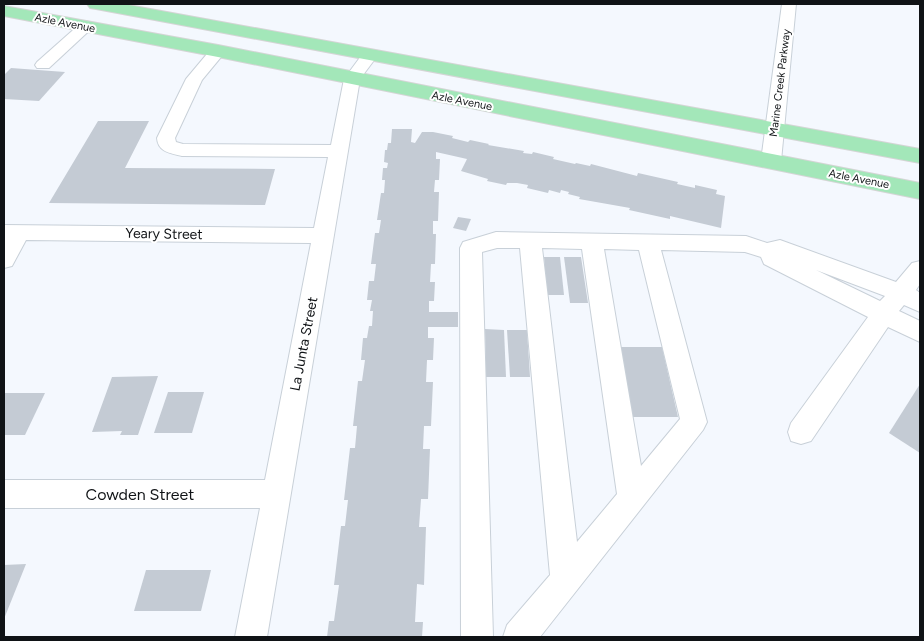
<svg xmlns="http://www.w3.org/2000/svg" width="924" height="641" font-family="Figtree,sans-serif">
	<rect width="100%" height="100%" fill="#f4f8fe"/>
	<g fill="#c4cbd4">
		<polygon points="11,68 65,72 39,101 4,99 4,75"/>
		<polygon points="98,121 149,121 125,168 275,169 265,205 49,203"/>
		<polygon points="392,129 412,129 411,142 415,143 422,132 433,132 453,136 452,138 468,142 470,140 489,144 488,145 524,151 523,153 532,154 533,152 554,157 553,159 575,164 576,163 590,166 591,164 637,176 638,173 678,182 677,184 695,188 695,185 717,190 716,194 725,196 721,228 670,216 670,219 629,210 630,208 579,199 580,197 568,194 569,192 561,190 560,193 549,190 548,193 527,188 528,185 517,183 507,183 506,185 487,181 488,179 461,171 467,159 436,152 436,159 440,159 439,180 435,180 434,192 439,192 438,221 433,221 433,234 436,234 435,264 431,264 430,282 435,282 434,301 429,301 429,312 458,312 458,327 428,327 428,338 434,338 433,360 427,360 426,382 433,382 431,426 424,426 423,449 430,449 428,499 421,499 419,527 426,527 424,585 417,584 415,622 423,622 422,637 327,637 329,621 334,621 339,585 334,585 341,526 345,526 348,500 344,500 350,448 355,448 357,426 353,426 358,381 362,381 365,360 361,360 363,338 367,338 369,326 372,326 373,311 370,311 372,300 367,300 369,281 374,281 376,264 371,264 375,233 379,233 381,220 377,220 381,193 384,193 385,180 382,180 383,168 387,168 388,163 384,162 385,150 387,150 388,143 391,143"/>
		<polygon points="458,217 471,219 466,231 453,228"/>
		<polygon points="544,257 560,257 564,295 547,295"/>
		<polygon points="564,257 581,257 588,303 570,303"/>
		<polygon points="485,329 504,330 506,377 486,377"/>
		<polygon points="507,330 527,330 530,377 510,377"/>
		<polygon points="619,347 662,347 678,417 631,417"/>
		<polygon points="158,376 138,435 120,435 122,431 92,432 112,377"/>
		<polygon points="920,384 920,453 889,433"/>
		<polygon points="168,392 204,392 192,433 154,433"/>
		<polygon points="4,393 45,393 25,435 4,435"/>
		<polygon points="26,564 4,619 4,565"/>
		<polygon points="146,570 211,570 201,611 134,611"/>
	</g>
	<g fill="none" stroke-linecap="round" stroke-linejoin="round">
		<g stroke="#c8d0d8" stroke-width="2">
			<g id="minor">
				<polygon points="782,4 796,4 781,161 778,165 771,167 764,165 761,161"/>
				<polygon points="86,21 91,23 94,26 91,29 49,68 37,68 35,65 37,62 81,23"/>
				<path d="M218,46L224,48L226,51L202,80L175,138L176,142L183,144L331,145L344,79L364,52H376L378,55L360,79L267,637H235L260,508H4V480H265L311,243L26,240L12,266L4,268V225L314,228L328,157L182,156C170,153 158,152 157,138L186,79L212,48Z"/>
				<path d="M496,232L746,236L767,243L780,240L896,282L912,263L920,261V284L916,290L920,293V312L904,305L899,311L920,321V342L888,327L811,441L801,444L791,441L788,432L791,423L868,317L764,264L761,257L745,252L661,250L707,422L703,430L540,637H503L507,625L550,575L520,248H497L482,252L493,637H461L460,248L463,242ZM542,248L582,249L617,494L577,542ZM604,249L639,250L680,419L641,466ZM816,270L885,296L880,301Z"/>
			</g>
		</g>
		<g stroke="#d4d5d5" stroke-width="2">
			<g id="major">
				<polygon points="87,4 123,4 920,149 920,163 96,9 90,8"/>
				<polygon points="4,6 218,45 920,183 920,199 218,57 4,16"/>
			</g>
		</g>
		<use href="#minor" fill="#fff" fill-rule="evenodd"/>
		<use href="#major" fill="#a3e7b9" fill-rule="evenodd"/>
	</g>
	<g text-anchor="middle" dominant-baseline="central" stroke-width="4" stroke-linejoin="round" paint-order="stroke">
		<g font-size="11" fill="#101316" stroke="#fff">
			<text transform="translate(65 23) rotate(11)">Azle Avenue</text>
			<text transform="translate(780 83) rotate(-83)">Marine Creek Parkway</text>
			<text transform="translate(462 101) rotate(11)">Azle Avenue</text>
			<text transform="translate(859 179) rotate(11)">Azle Avenue</text>
		</g>
		<g font-size="14" fill="#101316" stroke="#fff">
			<text transform="translate(164 234) rotate(1)">Yeary Street</text>
			<text transform="translate(304 344) rotate(-79)">La Junta Street</text>
		</g>
		<g font-size="16" fill="#101316" stroke="#fff">
			<text x="140" y="494">Cowden Street</text>
		</g>
	</g>
	<rect width="924" height="641" fill="none" stroke="#101316" stroke-width="10"/>
</svg>
